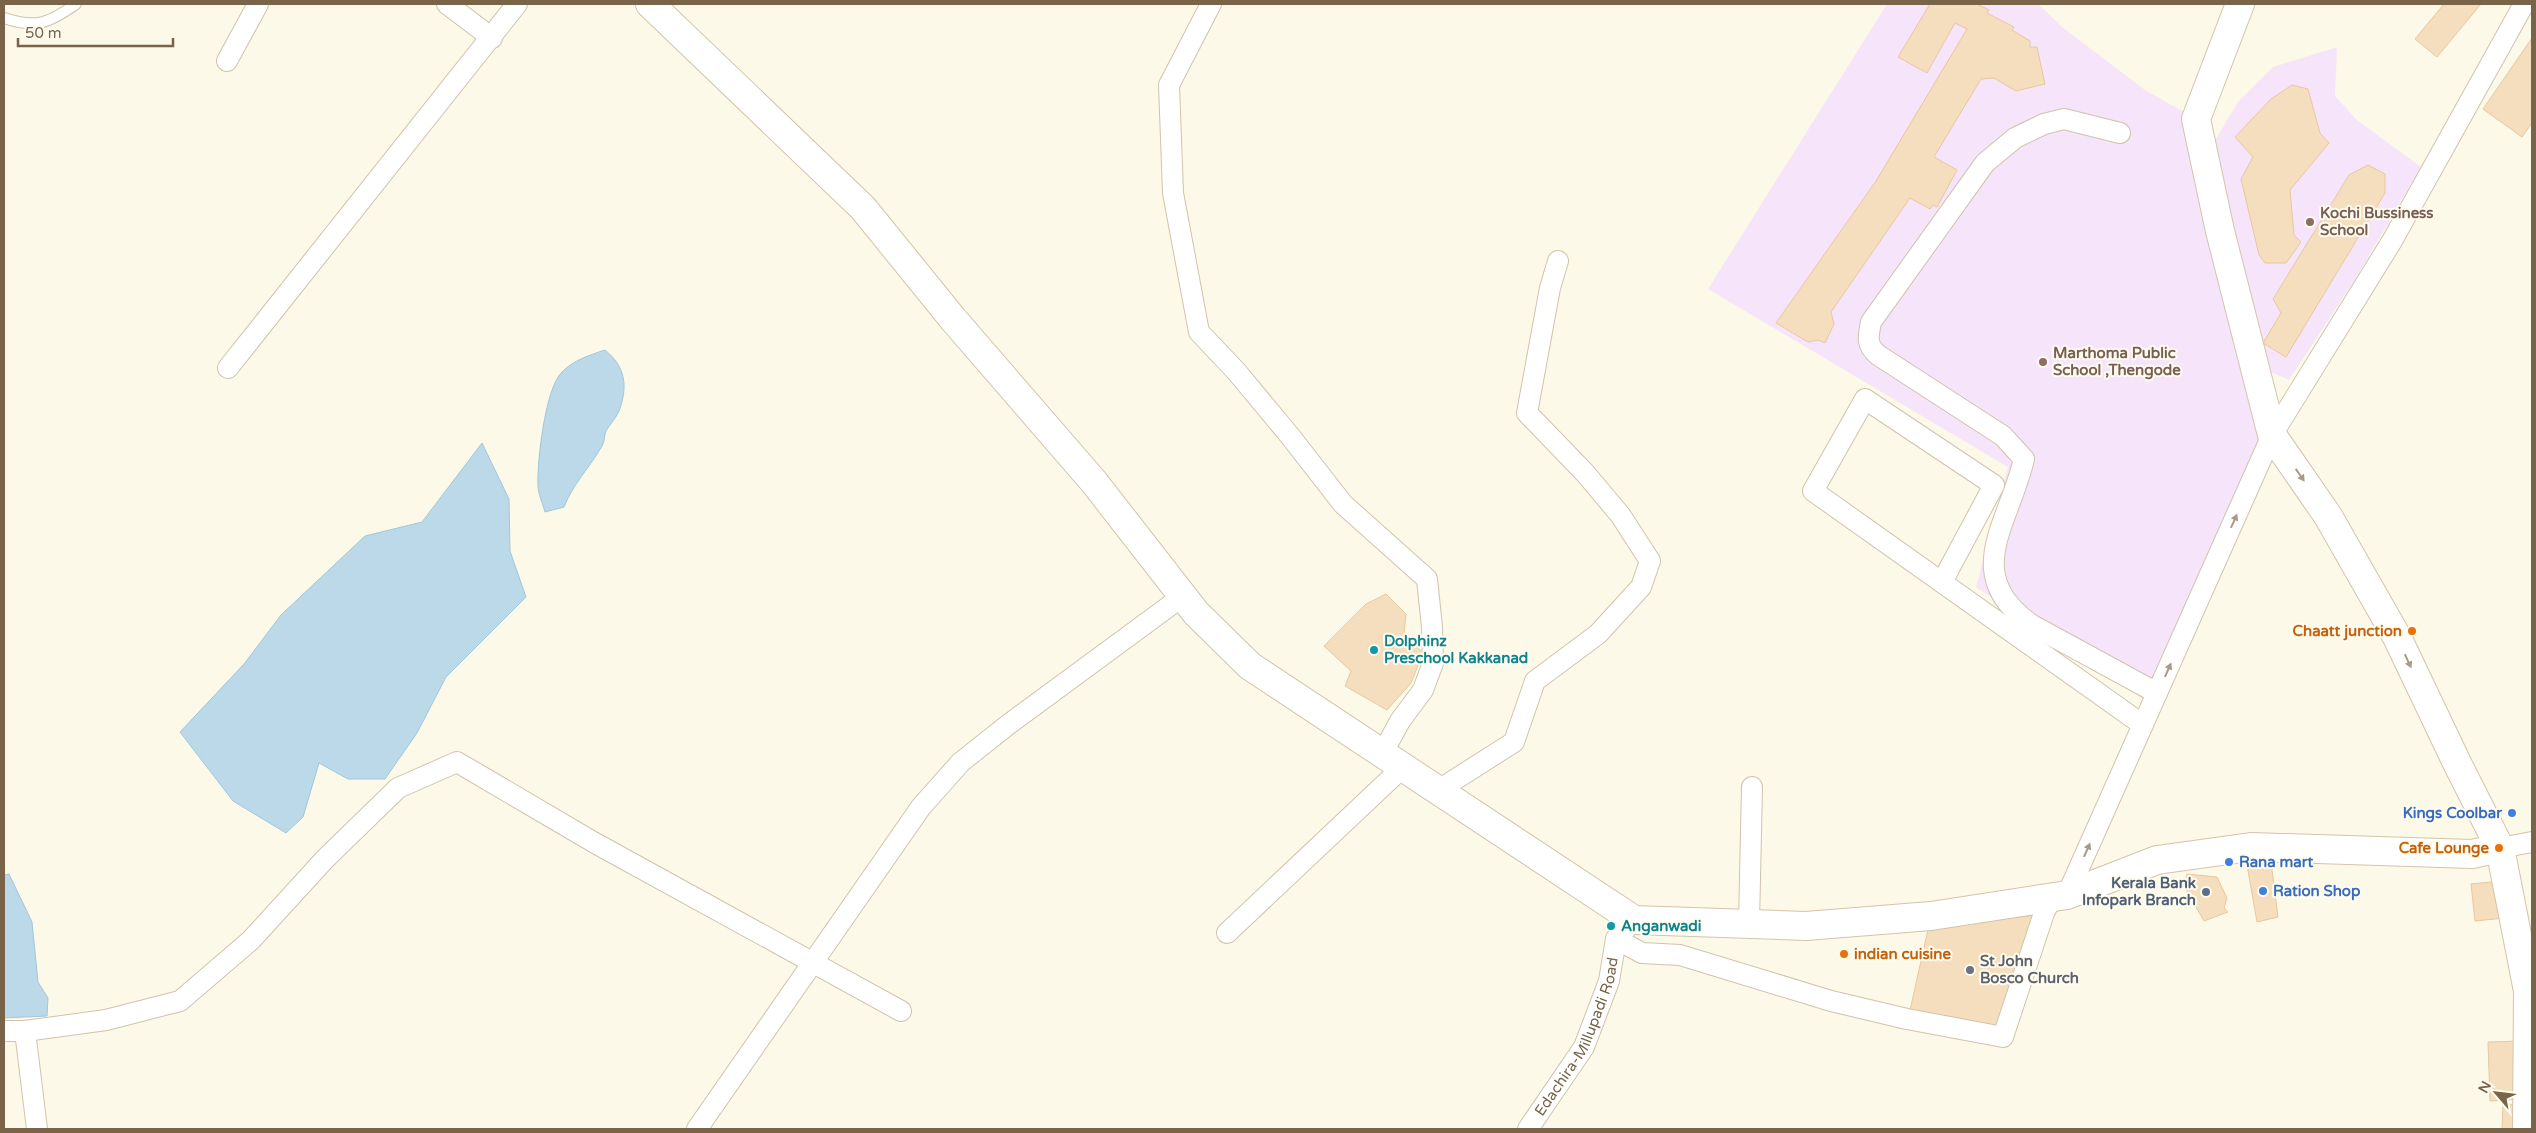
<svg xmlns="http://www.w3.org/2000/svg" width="2536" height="1133" font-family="'Varela Round',sans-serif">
	<rect width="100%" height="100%" fill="#fdf9e8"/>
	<g fill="#f6e4fa">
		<polygon points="1887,4 2038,4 2062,27 2145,90 2196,119 2272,435 2152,705 1976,587 2008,467 1708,289"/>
		<polygon points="2337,47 2335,96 2357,120 2421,167 2357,276 2289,380 2271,372 2249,307 2213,144 2238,102 2273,67"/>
	</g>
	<g fill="#bbd9e8" stroke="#a1c7db">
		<path d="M605,350C626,367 628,387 619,411C616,418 610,424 606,431C604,436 605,441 602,446C590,467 573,484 564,507L545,512C543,504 538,494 538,486C537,461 545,391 561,373C573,360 590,355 605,350Z"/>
		<polygon points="482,443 509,499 510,551 526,597 446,677 417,733 385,779 348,779 319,763 303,817 286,833 233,801 180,732 244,664 281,615 365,536 422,522"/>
		<polygon points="9,874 32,922 38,982 48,998 47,1016 4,1018 4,875"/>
	</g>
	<g fill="#f4debe" stroke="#e8c89e">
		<polygon points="1930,4 1977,4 1989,10 1987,13 2014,27 2012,30 2030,41 2030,47 2037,47 2045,84 2016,91 1994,78 1981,79 1934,157 1957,170 1937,207 1933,205 1930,209 1910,198 1831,312 1834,324 1825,343 1818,340 1808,342 1776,323 1876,181 1967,29 1955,23 1927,73 1898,57"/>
		<polygon points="2444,4 2481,4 2437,57 2415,39"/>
		<polygon points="2532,38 2532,123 2522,137 2483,109"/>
		<polygon points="2292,85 2308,89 2320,133 2329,143 2290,190 2294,235 2301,242 2286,263 2265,263 2259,255 2241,179 2253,157 2235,137 2271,99"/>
		<polygon points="2368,165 2385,174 2385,193 2286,357 2263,343 2281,313 2273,299 2349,175"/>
		<polygon points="1386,594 1406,614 1404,633 1423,653 1411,683 1387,710 1345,686 1351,671 1324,646 1366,604"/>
		<polygon points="2271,862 2278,917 2257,922 2247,865"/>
		<polygon points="2187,874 2217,877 2227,898 2224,908 2228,912 2204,921 2184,886"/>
		<polygon points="2502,881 2505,918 2475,921 2471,884"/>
		<polygon points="2040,915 2000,1032 1909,1015 1929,925"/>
		<polygon points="2520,1041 2522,1099 2490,1101 2488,1042"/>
		<polygon points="2503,1104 2523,1105 2522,1129 2502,1129"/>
	</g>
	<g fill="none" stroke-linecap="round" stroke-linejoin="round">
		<g stroke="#d0c3ac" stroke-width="12">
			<path id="service" d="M4,18C36,29 49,23 76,4"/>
		</g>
		<g stroke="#d0c3ac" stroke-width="22">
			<g id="minor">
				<polyline points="447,4 492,38"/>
				<polyline points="1211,4 1169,85 1173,193 1199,332 1236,371 1290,436 1343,504 1427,579 1432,627 1433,663 1423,690 1400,721 1382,754"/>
				<polyline points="227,61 258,4"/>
				<path d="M2120,133L2064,119L2044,124L2015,138L1985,163L1871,322C1868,337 1866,345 1878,355L2003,436L2024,459C2009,524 1960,575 2032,625L2157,693"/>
				<polyline points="228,368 517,4"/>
				<polyline points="1942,582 1994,485 1865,399 1813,491 2143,725"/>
				<polyline points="1437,791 1514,742 1535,681 1598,634 1641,587 1650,561 1621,516 1585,473 1527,413 1550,288 1558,261"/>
				<polyline points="2500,848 2532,842"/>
				<polyline points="2067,895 2272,435 2392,241 2524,4"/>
				<polyline points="1634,920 1616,939 1642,953 1680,955 1831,1001 1907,1019 2003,1037 2044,913 2052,897"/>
				<polyline points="1749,923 1752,787"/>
				<polyline points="1227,933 1403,767"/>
				<polyline points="4,1031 25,1031 106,1020 180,1001 251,940 325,859 398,788 457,762 595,843 901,1011"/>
				<polyline points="25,1031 37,1129"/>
				<polyline points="697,1129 921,807 961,762 1009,724 1183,596"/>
				<path id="s1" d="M1528,1129L1584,1047L1609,981L1616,939"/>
			</g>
		</g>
		<g stroke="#d3c4aa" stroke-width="30">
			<g id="secondary">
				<polyline points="650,4 863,208 953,319 1094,482 1196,613 1250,666 1634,920 1806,926 1931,916 2067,895 2157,860 2251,847 2472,854 2500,848"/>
				<polyline points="2240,4 2196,119 2220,231 2272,435 2328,516 2397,637 2457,763 2500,848 2528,991 2527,1129"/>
			</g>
		</g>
		<use href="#service" stroke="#fff" stroke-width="10"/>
		<use href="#minor" stroke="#fff" stroke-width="20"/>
		<use href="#secondary" stroke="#fff" stroke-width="28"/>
	</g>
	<defs><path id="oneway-solid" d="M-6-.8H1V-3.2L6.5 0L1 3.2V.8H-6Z" transform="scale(1.25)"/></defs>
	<g fill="#a89a89">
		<use href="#oneway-solid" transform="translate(2300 475) rotate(55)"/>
		<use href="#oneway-solid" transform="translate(2234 521) rotate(-66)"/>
		<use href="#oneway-solid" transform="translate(2408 661) rotate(65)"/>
		<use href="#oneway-solid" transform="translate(2168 670) rotate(-66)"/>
		<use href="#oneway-solid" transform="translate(2087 850) rotate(-66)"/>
	</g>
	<g fill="#8d6e63" stroke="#fffcef" stroke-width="2">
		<circle cx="2310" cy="222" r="5"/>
		<circle cx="2043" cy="362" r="5"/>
	</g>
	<g fill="#e8710a" stroke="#fffcef" stroke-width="2">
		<circle cx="2412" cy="631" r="5"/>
		<circle cx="2499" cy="848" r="5"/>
		<circle cx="1844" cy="954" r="5"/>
	</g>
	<g fill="#0f9aa8" stroke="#fffcef" stroke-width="2">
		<circle cx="1374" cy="650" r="5"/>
		<circle cx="1611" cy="926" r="5"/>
	</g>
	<g fill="#3f7fe0" stroke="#fffcef" stroke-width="2">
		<circle cx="2512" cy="813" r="5"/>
		<circle cx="2229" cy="862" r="5"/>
		<circle cx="2263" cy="891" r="5"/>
	</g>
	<circle fill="#5c6f8a" stroke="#fffcef" stroke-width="2" cx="2206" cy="892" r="5"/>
	<circle fill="#6b7280" stroke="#fffcef" stroke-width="2" cx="1970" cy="970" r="5"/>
	<g text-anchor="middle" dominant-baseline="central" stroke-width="4" stroke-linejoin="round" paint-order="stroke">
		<g font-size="15" font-weight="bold" fill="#785e54" stroke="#fffcef" text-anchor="start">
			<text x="2320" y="213">Kochi Bussiness<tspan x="2320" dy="17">School</tspan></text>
			<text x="2053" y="353">Marthoma Public<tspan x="2053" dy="17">School ,Thengode</tspan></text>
		</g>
		<g font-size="15" font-weight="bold" fill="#c56008" stroke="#fffcef" text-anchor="end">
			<text x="2402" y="631">Chaatt junction</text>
			<text x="2489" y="848">Cafe Lounge</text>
			<text x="1854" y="954" text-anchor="start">indian cuisine</text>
		</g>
		<g font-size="15" font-weight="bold" fill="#0d838f" stroke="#fffcef" text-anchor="start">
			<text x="1384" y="641">Dolphinz<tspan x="1384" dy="17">Preschool Kakkanad</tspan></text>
			<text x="1621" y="926">Anganwadi</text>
		</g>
		<g font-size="15" font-weight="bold" fill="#366cbe" stroke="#fffcef" text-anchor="start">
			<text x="2502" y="813" text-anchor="end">Kings Coolbar</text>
			<text x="2239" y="862">Rana mart</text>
			<text x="2273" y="891">Ration Shop</text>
		</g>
		<g font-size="15" font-weight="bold" fill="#4e5e75" stroke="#fffcef" text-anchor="end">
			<text x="2196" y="883">Kerala Bank<tspan x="2196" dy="17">Infopark Branch</tspan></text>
		</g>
		<g font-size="15" font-weight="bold" fill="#5b616d" stroke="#fffcef" text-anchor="start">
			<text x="1980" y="961">St John<tspan x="1980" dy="17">Bosco Church</tspan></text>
		</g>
		<g font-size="15" fill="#79644a" stroke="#fffcef">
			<text stroke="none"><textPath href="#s1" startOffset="106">Edachira-Millupadi Road</textPath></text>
		</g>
	</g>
	<rect width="2536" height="1133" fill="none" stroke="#79644a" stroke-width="10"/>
	<g transform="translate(2496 1093) rotate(298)" stroke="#fffcef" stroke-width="4" paint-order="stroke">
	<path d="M0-4L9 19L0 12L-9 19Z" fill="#79644a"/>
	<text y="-8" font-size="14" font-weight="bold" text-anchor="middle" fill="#79644a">N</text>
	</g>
	<path d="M18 38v8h155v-8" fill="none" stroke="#79644a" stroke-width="2.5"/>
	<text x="25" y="38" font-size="15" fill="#79644a" stroke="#fffcef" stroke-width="4" paint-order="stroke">50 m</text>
</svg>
